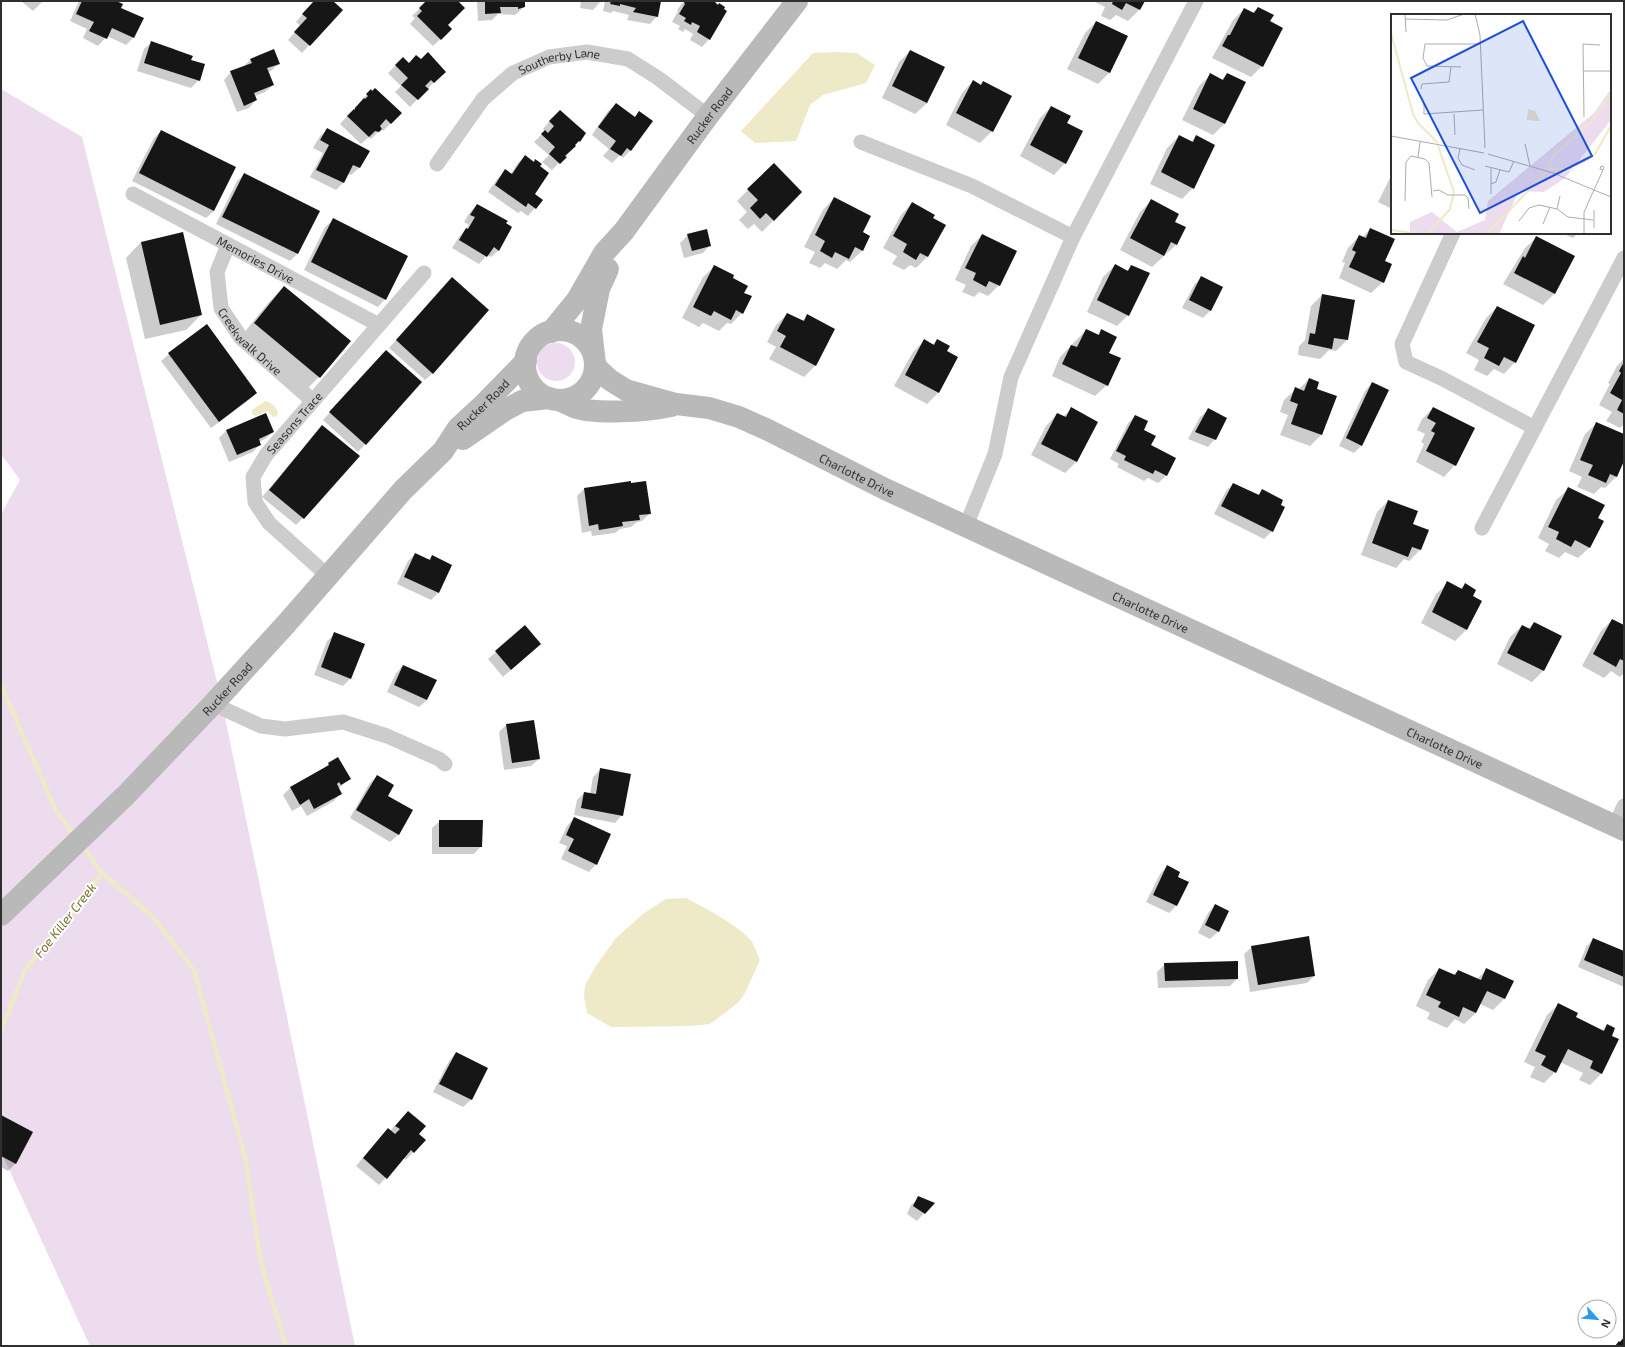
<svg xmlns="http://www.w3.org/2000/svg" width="1625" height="1347" font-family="'Exo 2',sans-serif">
	<rect width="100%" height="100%" fill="#fff"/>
	<g fill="#ecdced">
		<polygon points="1,89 82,137 221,698 355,1346 90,1346 1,1152 1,514 20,480 1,454"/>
		<circle cx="556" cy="362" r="19"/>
	</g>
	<g fill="#eee9c7">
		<polygon points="838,52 857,53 875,65 866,83 823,95 810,105 796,141 755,143 741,131 813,53"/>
		<path d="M265,401C271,402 277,407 278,413L276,417H273L268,411L255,416L252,413V410Z"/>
		<path d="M686,898C705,908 740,926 752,942C755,947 757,954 760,960L745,993L739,1002L710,1024L690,1026L611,1027L587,1013L584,997L585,985L596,966L616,938L644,913L666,899Z"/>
	</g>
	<g fill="#0003">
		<polygon points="21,1 43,1 33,11"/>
		<polygon points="79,1 113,1 120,8 133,38 126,45 107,36 98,46 83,38 87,29 70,21"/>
		<polygon points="314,1 331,1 341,10 302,53 288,40 300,26 296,22"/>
		<polygon points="427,1 457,1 447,25 451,29 433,46 410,24 415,18 412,16"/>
		<polygon points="477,1 524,1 524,7 515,15 498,14 492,20 478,21"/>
		<polygon points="581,1 601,1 593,10 580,8"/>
		<polygon points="605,1 660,1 657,16 650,24 627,20 629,15 613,11 611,13 603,11"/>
		<polygon points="684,1 711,1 723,9 709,39 702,47 690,40 693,34 685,29 683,32 678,29 680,26 672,22 678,11 677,10"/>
		<polygon points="1093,1 1144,1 1139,10 1128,21 1116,15 1110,20 1101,16 1105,7"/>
		<polygon points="1258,8 1269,22 1262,66 1251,77 1212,58 1233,20 1244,9 1252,13"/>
		<polygon points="1096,22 1127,36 1109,73 1098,84 1067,69 1085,33"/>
		<polygon points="152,42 175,49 174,51 190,61 199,80 191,88 137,71 144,49"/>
		<polygon points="274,50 279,63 271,71 268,72 273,85 265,92 255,96 256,100 249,108 237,112 224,80 231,72 243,67 250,60"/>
		<polygon points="910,51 944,67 927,103 915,114 882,98 899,62"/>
		<polygon points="403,58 409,64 437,79 410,107 395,92 401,86 388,73"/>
		<polygon points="1211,74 1221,80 1227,74 1224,124 1213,135 1182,120 1199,86"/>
		<polygon points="973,81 980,85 984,82 992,131 980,143 946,125 962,93"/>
		<polygon points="371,90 401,113 383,131 381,129 371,139 369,137 361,144 340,124"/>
		<polygon points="616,104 634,118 639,113 630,151 623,158 620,155 612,163 603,156 609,149 592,135 608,111"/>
		<polygon points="1051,107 1066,124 1065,163 1054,175 1020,156 1040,118"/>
		<polygon points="552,118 585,133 579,141 552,170 542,162 549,155 534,142 545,131 543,129"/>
		<polygon points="328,129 369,151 359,168 351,175 348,174 343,183 336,190 310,177 323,153 313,148 320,136"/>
		<polygon points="161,131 214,211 206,218 132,181 154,138"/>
		<polygon points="1179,136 1191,142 1196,136 1193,188 1182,199 1150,184 1167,148"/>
		<polygon points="525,156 539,166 534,194 535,208 528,216 521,211 518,213 488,192 498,178 505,171 511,174 517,164"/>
		<polygon points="774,164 801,192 762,232 754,224 748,229 739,220 747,212 737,201"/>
		<polygon points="245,174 318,211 297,254 290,261 216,224 237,181"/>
		<polygon points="1392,174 1392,209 1378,202"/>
		<polygon points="834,198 861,232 869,236 862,251 850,262 846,260 837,269 825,263 820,268 809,263 815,252 804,247 823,210"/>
		<polygon points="1151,201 1174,222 1185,228 1176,245 1152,267 1120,250 1140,212"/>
		<polygon points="912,203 932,218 944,225 927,257 916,268 910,265 904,270 892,264 897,256 883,248 901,215"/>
		<polygon points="477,205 499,250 491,257 487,255 479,264 452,248 459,237 469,225 464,222 470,212"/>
		<polygon points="333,220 385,299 378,307 304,270 325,227"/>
		<polygon points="1370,229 1383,261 1383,282 1371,293 1339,278 1345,263 1342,262 1348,248 1359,236 1362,238"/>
		<polygon points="1561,233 1578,233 1573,238"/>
		<polygon points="688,235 710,245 703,253 684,258 680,243"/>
		<polygon points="982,235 999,285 988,296 979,292 974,297 962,292 966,285 955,280 971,246"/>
		<polygon points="1537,237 1574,256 1554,294 1543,305 1503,284 1525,248"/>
		<polygon points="141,242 201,315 186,330 145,339 126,258"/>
		<polygon points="1115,265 1126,271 1132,266 1128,315 1117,326 1087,312 1103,277"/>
		<polygon points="715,266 731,278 743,293 742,313 731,324 727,323 719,331 703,323 699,327 682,318 703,277"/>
		<polygon points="1202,277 1222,288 1210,311 1203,318 1182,308 1194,285"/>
		<polygon points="452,278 433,373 425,380 389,348"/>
		<polygon points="284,287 319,377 304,392 239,339 269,302"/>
		<polygon points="1322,295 1354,300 1347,340 1336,351 1329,350 1320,359 1298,355 1299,346 1305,340 1311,306"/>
		<polygon points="1497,307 1515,362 1504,374 1494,369 1487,376 1474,370 1479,360 1466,353 1486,318"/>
		<polygon points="787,314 802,321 807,316 834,330 815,366 804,377 769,359 776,347 767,342 776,325"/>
		<polygon points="1086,330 1097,335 1102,330 1108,353 1107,385 1095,396 1052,376 1060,357"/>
		<polygon points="937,340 946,352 957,358 938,393 927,404 894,386 913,352 924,341 932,345"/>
		<polygon points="169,354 256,393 249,400 211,428 161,361"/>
		<polygon points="379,358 421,382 358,452 323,420"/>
		<polygon points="1624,359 1624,424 1620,428 1606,421 1612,412 1599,405 1610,384 1608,383 1617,366"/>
		<polygon points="1309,379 1316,389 1335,396 1321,435 1310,446 1280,435 1288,415 1280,412 1284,400 1296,389 1298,390"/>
		<polygon points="1372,383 1387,390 1361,446 1354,453 1339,446 1365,391"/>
		<polygon points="1433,408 1455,465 1444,477 1416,462 1424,444 1421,442 1425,434 1417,430 1422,419"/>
		<polygon points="1071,409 1097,423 1076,462 1065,473 1031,455 1046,426 1057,414 1063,417"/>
		<polygon points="1208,410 1215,439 1208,447 1188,439 1200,417"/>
		<polygon points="1135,416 1150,446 1175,458 1166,476 1158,483 1148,478 1144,481 1117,467 1119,464 1110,459 1128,423"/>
		<polygon points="1597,423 1624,435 1624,459 1616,477 1605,488 1601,487 1594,494 1577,487 1582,477 1569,471 1585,434"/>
		<polygon points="226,431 273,432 265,439 259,442 260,444 253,452 229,462 219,438"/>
		<polygon points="315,434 303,518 296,525 262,497"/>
		<polygon points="630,482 650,513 642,521 637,522 631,527 620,529 615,533 592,536 591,531 582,533 577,496 584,489"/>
		<polygon points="1233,484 1257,496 1262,490 1272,531 1264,539 1214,514 1226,491"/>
		<polygon points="1568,489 1597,519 1590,547 1578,558 1565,552 1559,558 1545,551 1549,544 1538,538 1556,500"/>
		<polygon points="1388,501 1412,525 1420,550 1409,561 1404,559 1396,568 1361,555 1377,512"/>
		<polygon points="415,554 428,560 432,556 438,593 431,600 397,584 408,561"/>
		<polygon points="1448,583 1460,589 1465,585 1472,596 1481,601 1466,630 1455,641 1421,623 1436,594"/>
		<polygon points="1612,620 1624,626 1624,673 1620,677 1611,671 1604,678 1582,666 1601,631"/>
		<polygon points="1534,623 1561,637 1543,671 1532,682 1497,664 1510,637 1522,626 1528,629"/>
		<polygon points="525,627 532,651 503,677 488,659"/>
		<polygon points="335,634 350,679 343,686 314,675 327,641"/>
		<polygon points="403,666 427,700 419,707 387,692 396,673"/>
		<polygon points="506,725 539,759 531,766 504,770 499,732"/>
		<polygon points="329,764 349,779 338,789 341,793 334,801 307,816 301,806 292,811 283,795 290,788 323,769"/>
		<polygon points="601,769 622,815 615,823 574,815 577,800 584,793 590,794 593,777"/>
		<polygon points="377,776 387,796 412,811 398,835 390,842 350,818 369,784"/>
		<polygon points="574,818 596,864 589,872 561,859 567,846 559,843 567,826"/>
		<polygon points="440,821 481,846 474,854 432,854 432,828"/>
		<polygon points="1167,866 1176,877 1187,882 1176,906 1169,913 1146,902 1160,874"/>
		<polygon points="1215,905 1227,912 1218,932 1210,939 1198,933 1208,913"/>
		<polygon points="1593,939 1624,952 1624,987 1578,967 1586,947"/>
		<polygon points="1252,947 1314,976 1307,983 1250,992 1244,954"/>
		<polygon points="1165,964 1237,979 1230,986 1158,988 1157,972"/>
		<polygon points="1439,969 1453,975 1458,971 1476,980 1487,969 1513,982 1504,999 1493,1010 1480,1004 1476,1013 1464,1024 1455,1019 1447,1028 1427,1019 1430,1013 1416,1006 1428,980"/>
		<polygon points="1559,1004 1574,1018 1602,1031 1607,1025 1610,1036 1618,1040 1601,1074 1590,1085 1579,1080 1583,1073 1560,1062 1555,1072 1544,1083 1530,1077 1535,1067 1524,1062 1547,1015"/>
		<polygon points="456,1053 487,1069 471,1100 463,1107 433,1092 449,1061"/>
		<polygon points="408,1112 418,1135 424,1140 406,1160 404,1158 379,1185 356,1166 381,1136 388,1129 390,1131"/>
		<polygon points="1,1117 16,1163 8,1171 1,1167"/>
		<polygon points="919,1198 924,1213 917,1221 907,1214 911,1205"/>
	</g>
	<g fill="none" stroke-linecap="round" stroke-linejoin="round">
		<g stroke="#eee9c7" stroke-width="4.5">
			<polyline points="1,685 56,811 75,836"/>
			<polyline points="102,873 152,916 194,970 245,1157 261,1263 286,1346"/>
			<polyline points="1,1031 25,970 102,873 82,845"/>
		</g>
	</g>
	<g fill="#161616">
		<polygon points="82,1 116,1 123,4 121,8 144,18 134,38 112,28 107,39 89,31 94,22 76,14"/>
		<polygon points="314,1 333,1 343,10 310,46 294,32 307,18 302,14"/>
		<polygon points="426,1 458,1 465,8 448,25 452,29 441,40 417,16 422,11 419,8"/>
		<polygon points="485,1 525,1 525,7 518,9 518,7 500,7 501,13 485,14"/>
		<polygon points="611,1 661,1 658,17 633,12 636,8 620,4 620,6 610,4"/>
		<polygon points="685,1 714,1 718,5 719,3 725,7 724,9 727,11 710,40 697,32 700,26 692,22 691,25 684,21 686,18 679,14 685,4 684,3"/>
		<polygon points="1113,1 1145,1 1140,10 1126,3 1122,10 1112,4"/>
		<polygon points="1258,7 1274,15 1270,21 1283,28 1263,67 1222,46 1228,35 1230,35 1244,8 1254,13"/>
		<polygon points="1096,21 1128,36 1110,73 1078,58"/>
		<polygon points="151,41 193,56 191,60 205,64 200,81 144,63"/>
		<polygon points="274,49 280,64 267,68 274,85 254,93 257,100 244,106 230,71 252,63 250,59"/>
		<polygon points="910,50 945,67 927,103 892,86"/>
		<polygon points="428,52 446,72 434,83 431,80 425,86 429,89 418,100 401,85 408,78 395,65 403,57 409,63 416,55 421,59"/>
		<polygon points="1210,73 1223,80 1227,73 1246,82 1225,124 1193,109"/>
		<polygon points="973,80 981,85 983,81 1012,96 993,132 956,113"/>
		<polygon points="375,88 402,113 391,124 386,119 380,126 382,129 379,132 375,131 369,137 347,116 354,109 355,110 355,108 364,98 365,99 368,96 366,94 371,89 372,91"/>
		<polygon points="616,103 635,117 639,111 653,121 631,151 627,148 621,156 610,149 616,141 598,127"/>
		<polygon points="1051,106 1071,116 1067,123 1083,131 1066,164 1030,145"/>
		<polygon points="560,110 586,133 580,142 579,141 575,145 576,146 565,156 567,157 560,164 549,154 555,147 541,134 545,130 548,133 554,126 549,121"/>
		<polygon points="327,128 370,151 360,168 353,165 344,183 316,170 329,145 320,140"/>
		<polygon points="161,130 236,167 214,211 139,173"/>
		<polygon points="1179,135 1193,142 1196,135 1215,145 1194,189 1161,172"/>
		<polygon points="525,155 534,162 535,159 542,164 540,166 549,173 535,194 543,200 536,209 528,203 526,207 495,185 505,169 512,174"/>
		<polygon points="774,163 802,192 774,221 766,213 760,219 750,208 758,200 747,189"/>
		<polygon points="244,173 320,211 298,254 222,217"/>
		<polygon points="834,197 871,216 863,232 870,236 863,251 855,247 849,259 835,252 832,258 820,251 825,241 815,235"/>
		<polygon points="1151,199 1179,214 1175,222 1186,227 1177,245 1171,242 1164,256 1130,238"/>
		<polygon points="912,202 935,215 933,218 946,225 928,257 920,253 916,260 903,252 907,244 893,236"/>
		<polygon points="477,204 508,221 506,223 512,227 499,251 494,247 487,257 459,240 466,228 468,229 475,217 470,215"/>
		<polygon points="333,218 408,256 386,300 311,262"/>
		<polygon points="1370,228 1395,239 1385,261 1392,264 1384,283 1349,267 1356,252 1352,250 1359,235 1366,238"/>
		<polygon points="707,229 711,246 692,251 687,234"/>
		<polygon points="183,232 202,315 160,325 141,242"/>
		<polygon points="982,234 1017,251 1000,286 989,281 986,287 973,280 976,273 965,268"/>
		<polygon points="1536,236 1575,256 1555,294 1514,273 1523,256 1525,258"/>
		<polygon points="1115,264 1128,271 1131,265 1150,273 1129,316 1097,300"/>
		<polygon points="714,265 734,275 733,278 748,286 744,293 752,296 743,314 736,310 731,320 714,311 711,316 693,307"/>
		<polygon points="1201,276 1223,287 1211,311 1189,300"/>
		<polygon points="452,277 489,310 433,374 396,340"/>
		<polygon points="284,286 351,341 320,378 254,323"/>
		<polygon points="1322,294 1355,300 1348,340 1334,338 1332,349 1308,344 1310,333 1315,334"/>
		<polygon points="1497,306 1535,325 1516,363 1504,357 1499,366 1484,358 1489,348 1477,342"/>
		<polygon points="787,313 804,321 807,314 835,329 816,366 780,347 786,336 777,331"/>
		<polygon points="207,324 257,393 219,422 168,353"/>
		<polygon points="1086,329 1099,335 1101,329 1117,337 1109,353 1121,358 1108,386 1062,364 1071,345 1077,347"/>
		<polygon points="924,339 934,345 937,339 950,346 947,351 958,357 939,393 905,375"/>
		<polygon points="386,350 422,382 366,445 329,412"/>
		<polygon points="1624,362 1624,414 1617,410 1622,400 1610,393 1621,373 1619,371"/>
		<polygon points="1309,378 1319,382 1317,389 1337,396 1322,435 1291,424 1298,404 1290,401 1295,387 1304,391"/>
		<polygon points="1372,382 1389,390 1362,446 1346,438"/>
		<polygon points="1071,407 1098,422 1077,462 1041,444 1057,413 1066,417"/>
		<polygon points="1433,407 1475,428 1456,466 1426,451 1435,433 1431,431 1436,423 1427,418"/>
		<polygon points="1208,408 1227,418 1216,440 1195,432"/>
		<polygon points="266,413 274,432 259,439 261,445 237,455 226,430"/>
		<polygon points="1135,415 1148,421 1144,430 1156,436 1151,445 1176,458 1167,476 1155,470 1153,474 1124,460 1126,456 1116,451"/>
		<polygon points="1596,422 1624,434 1624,461 1617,477 1610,474 1606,483 1588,475 1593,465 1580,460"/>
		<polygon points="322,425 360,456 304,519 269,490"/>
		<polygon points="631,481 631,483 646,481 651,514 639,515 640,520 622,522 623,526 599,530 598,524 589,526 584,488"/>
		<polygon points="1233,483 1259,495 1262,489 1283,500 1281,505 1285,507 1273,532 1221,506"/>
		<polygon points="1568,487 1605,505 1598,518 1604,521 1590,548 1575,540 1571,547 1556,539 1559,532 1548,527"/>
		<polygon points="1388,500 1418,511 1413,524 1429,530 1421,550 1412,547 1408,557 1372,543"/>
		<polygon points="415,553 430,560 432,555 452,565 439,593 404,577"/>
		<polygon points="1447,581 1462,589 1465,583 1476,590 1473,596 1482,601 1467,630 1432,612"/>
		<polygon points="1612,619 1624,625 1624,661 1620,659 1616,667 1593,654"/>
		<polygon points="1534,622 1562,636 1544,671 1507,653 1522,625 1530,629"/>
		<polygon points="525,625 541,644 511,670 495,651"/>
		<polygon points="334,632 365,644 351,679 321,667"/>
		<polygon points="403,665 437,680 427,700 394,685"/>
		<polygon points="534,720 540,759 512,763 506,724"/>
		<polygon points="338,757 351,779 341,785 339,782 337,784 342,794 314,809 309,799 300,805 290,787 329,765 328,763"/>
		<polygon points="600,768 631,774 623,816 581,808 584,792 596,794"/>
		<polygon points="377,775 394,785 388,796 413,810 399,835 356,810"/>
		<polygon points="574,817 611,834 597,865 568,851 574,839 566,835"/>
		<polygon points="439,820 483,820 482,847 439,847"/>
		<polygon points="1167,865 1180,872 1178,877 1189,882 1177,906 1153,895"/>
		<polygon points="1215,904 1229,911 1219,932 1205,925"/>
		<polygon points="1309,936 1315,976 1258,985 1251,946"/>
		<polygon points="1593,938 1624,951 1624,977 1584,960"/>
		<polygon points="1238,961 1238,979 1165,981 1164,963"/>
		<polygon points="1439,968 1455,975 1458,970 1481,980 1486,968 1514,981 1505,999 1487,991 1476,1013 1463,1007 1459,1017 1438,1007 1441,1002 1426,995"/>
		<polygon points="1558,1003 1578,1013 1576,1017 1604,1031 1607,1024 1615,1028 1612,1036 1619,1039 1602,1074 1590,1068 1593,1061 1568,1049 1556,1073 1541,1065 1546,1056 1535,1051"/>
		<polygon points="456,1052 488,1068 472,1100 439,1084"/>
		<polygon points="408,1111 426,1126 419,1134 426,1140 414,1153 411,1150 387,1179 363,1158 388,1128 395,1134 400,1129 395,1126"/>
		<polygon points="1,1115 33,1132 16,1164 1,1156"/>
		<polygon points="918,1196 935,1203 925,1214 913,1206"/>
		<polygon points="1624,1337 1624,1346 1615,1346 1619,1341 1620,1342"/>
	</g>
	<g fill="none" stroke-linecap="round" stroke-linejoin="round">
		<g stroke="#ccc" stroke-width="15">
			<polyline points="861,142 972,186 1073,237"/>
			<path id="s1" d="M437,164L483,99L513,73L549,57L587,52L628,59L658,78L708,116"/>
			<path id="s2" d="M133,194L379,325"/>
			<polyline points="1453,233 1402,344 1406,362 1441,378 1535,428"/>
			<path id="s3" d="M228,245L217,272L221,308L241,338L313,401"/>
			<polyline points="966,526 995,454 1011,377 1073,237 1196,1"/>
			<polyline points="1482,528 1624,258"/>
			<path id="s4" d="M328,576L269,523L255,502L253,477L266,455L424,273"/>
			<polyline points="213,704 261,726 285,729 343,722 387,736 439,759 445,764"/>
			<polyline points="1615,826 1624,806"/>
		</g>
		<g stroke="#b9b9b9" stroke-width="22">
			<circle cx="560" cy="365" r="35"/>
			<path id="s5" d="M551,332L577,300L604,253L624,231L708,116L797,1"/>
			<polyline points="594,355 591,329 599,289 608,269"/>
			<path id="s6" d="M595,364L598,369L610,380L626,390L676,404L709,408L739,417L768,430L885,489L1624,830"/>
			<path d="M559,400C564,402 569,405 574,407C595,415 648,411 671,406"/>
			<polyline points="463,439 505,410 522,401 549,398"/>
			<path id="s7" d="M1,915L126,795L213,704L287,623L403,490L443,451L458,428L484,404L526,361"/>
		</g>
	</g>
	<g text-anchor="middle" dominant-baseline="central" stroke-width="4" stroke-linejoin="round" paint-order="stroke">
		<g font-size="12" fill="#2f2f2f" stroke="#fff">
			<text stroke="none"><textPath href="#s1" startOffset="168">Southerby Lane</textPath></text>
			<text stroke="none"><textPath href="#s5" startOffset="269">Rucker Road</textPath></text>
			<text stroke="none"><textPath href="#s2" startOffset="139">Memories Drive</textPath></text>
			<text stroke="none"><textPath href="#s3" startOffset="110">Creekwalk Drive</textPath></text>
			<text stroke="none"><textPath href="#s7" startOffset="703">Rucker Road</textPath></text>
			<text stroke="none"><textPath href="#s4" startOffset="198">Seasons Trace</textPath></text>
			<text stroke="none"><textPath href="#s6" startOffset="289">Charlotte Drive</textPath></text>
			<text stroke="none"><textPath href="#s6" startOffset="613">Charlotte Drive</textPath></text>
			<text stroke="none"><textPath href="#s7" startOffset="320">Rucker Road</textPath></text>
			<text stroke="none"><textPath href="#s6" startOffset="937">Charlotte Drive</textPath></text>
		</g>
		<g font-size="13" font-style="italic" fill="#7b7231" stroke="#fff">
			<text transform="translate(65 920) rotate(-52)">Foe Killer Creek</text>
		</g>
	</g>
	<g transform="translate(1391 14)">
		<rect width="220" height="220" fill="#fff"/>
		<path d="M220,75V106L174,164L153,178L128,177L108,220H19V208L41,198L66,218L94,206L97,187L203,99Z" fill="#ecdced"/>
		<path d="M137,95L144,97L149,107L136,106Z" fill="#eee9c7"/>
		<path fill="none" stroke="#eee9c7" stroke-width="2" d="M0,19L22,100L27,109L47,129M158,153L162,142L199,109L220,80M157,155H177L195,147L204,140L220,112M0,216L28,220M37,220L59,195L63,178L47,132M96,220L155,158"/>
		<path fill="none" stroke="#acacac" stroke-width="1" d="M14,0L15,18M84,0L89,21L94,134M14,5L56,6L73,0M70,53L36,52L32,44L34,30H89M192,57H220M30,75L31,70L58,68L60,53M33,90V100L92,96M63,100L64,121M193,103L192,30L209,31M0,122L93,139M134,130L139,152M69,135L67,144L71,151L84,156M0,136V152M97,140L162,159L220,183M27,143L29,128M94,152L118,158L123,147M210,152L213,153L212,156L209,155ZM100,170L105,168L109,156M42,177L48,176L57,181H74L77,184L78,195M100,180V154M14,187L15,148L20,142L34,145L38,149L41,183M166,195L169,182M128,207L138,194L148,191L166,195L177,203L202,206M152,210L159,193M203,214V196M193,220V198L212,156"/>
		<path fill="#1d4ed8" fill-opacity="0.15" stroke="#1d4ed8" stroke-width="2" d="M132,7L201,142L89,199L20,64Z"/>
		<rect width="220" height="220" fill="none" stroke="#2f2f2f" stroke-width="2"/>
	</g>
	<rect width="1625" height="1347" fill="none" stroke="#2f2f2f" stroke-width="4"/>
	<g transform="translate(1597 1319) rotate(117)"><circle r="19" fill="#ffffff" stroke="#acacac"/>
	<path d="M0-3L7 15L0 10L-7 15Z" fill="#299bee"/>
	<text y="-6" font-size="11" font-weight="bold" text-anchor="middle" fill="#2f2f2f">N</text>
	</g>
</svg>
